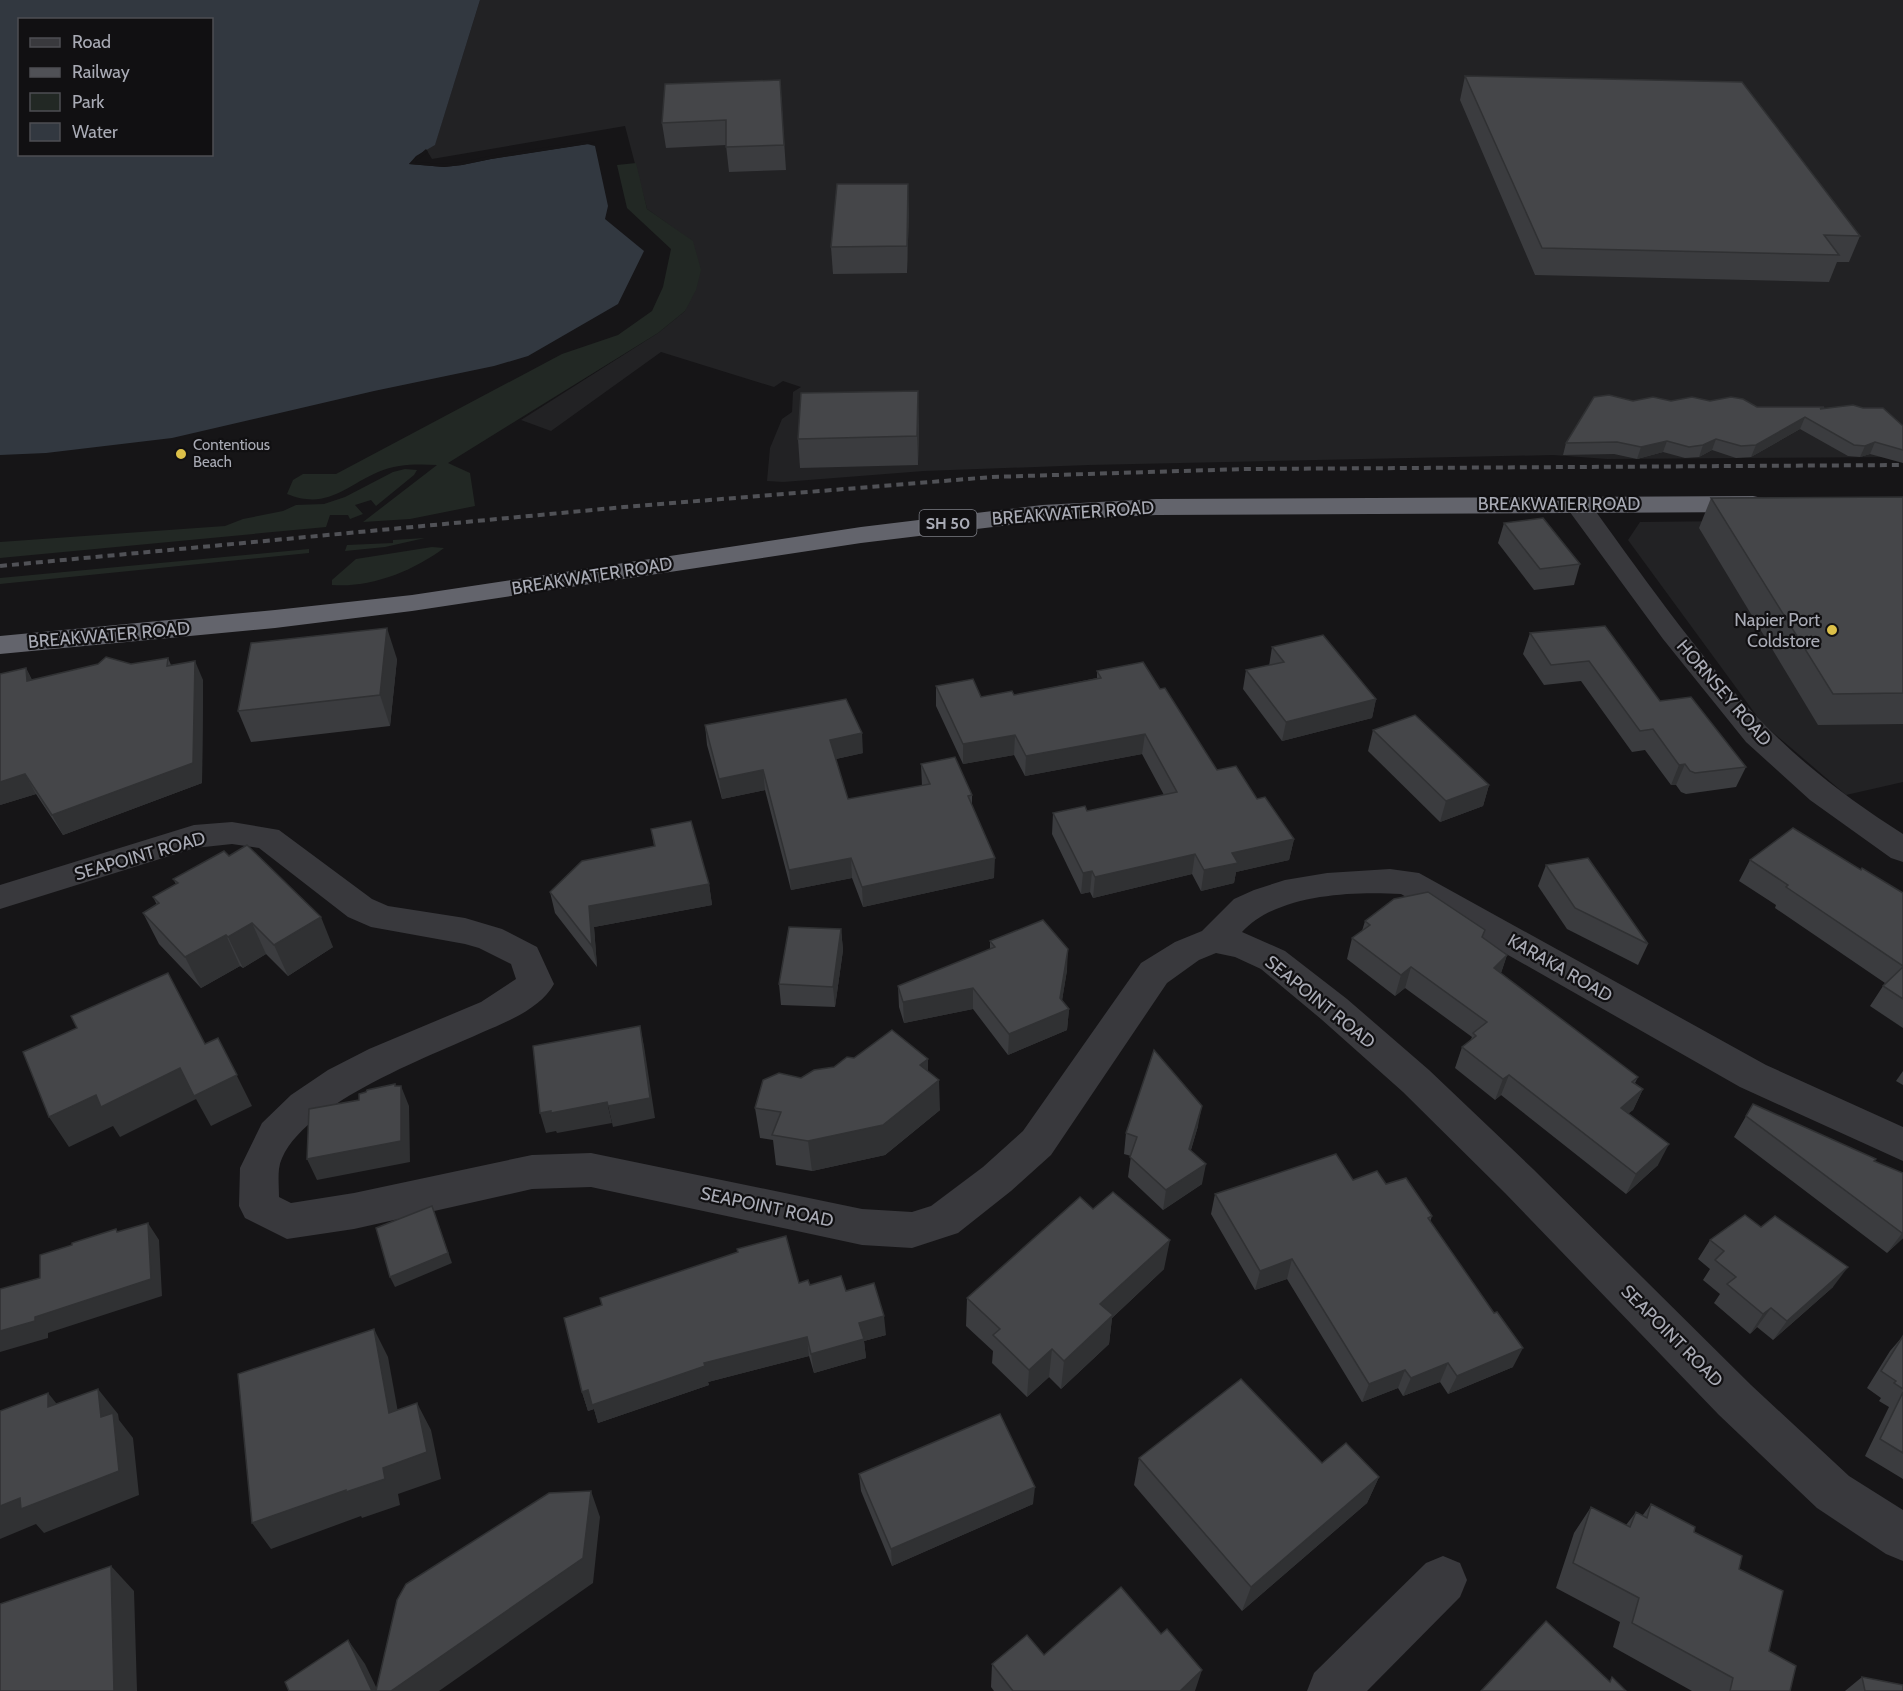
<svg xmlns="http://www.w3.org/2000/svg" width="1903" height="1691" font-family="Cabin,sans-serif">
	<rect width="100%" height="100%" fill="#161517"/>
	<g fill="#222224">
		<polygon points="480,0 1903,0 1903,457 1607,459 1553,455 1089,465 924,471 783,482 767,481 770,448 782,419 792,412 793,392 801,387 783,381 774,387 661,352 551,431 521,420 658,333 685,311 693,242 647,209 625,126 432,159 426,149 435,144"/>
		<polygon points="1903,519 1903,782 1846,795 1762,723 1628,540 1640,522"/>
	</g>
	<g fill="#222824">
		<path d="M636,163L647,209L693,241L701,270L696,290L685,311L658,333L448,463L470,473L475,506L410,519L363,522L437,465C416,464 397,464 378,472C344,487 327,510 287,494L293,480L303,474H336L562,354L618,335L652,311L663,287L671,249L627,208L617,165Z"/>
		<polygon points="405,469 417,470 414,475 376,506 371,500 355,505 363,514 350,519 348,515 330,515 326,527 0,558 0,542 225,526 243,519 283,511 296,505 324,504 345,497 393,472"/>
		<polygon points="425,538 385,547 345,551 347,545 393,543 393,540"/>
		<path d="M432,547L444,548C413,571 371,588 332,585V580L356,559Z"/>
		<polygon points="309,549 309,553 0,584 0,578"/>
	</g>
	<path fill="#323840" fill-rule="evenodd" d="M0,0H480L435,145L416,156L409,164L444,167L462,165L491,159L587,144L595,146L608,206L605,219L644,251L618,304L528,356L494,366L374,391L172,438L46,453L0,455ZM20,20H212V154H20Z"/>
	<polygon fill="#161517" points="587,141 595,143 491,159 462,165 444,167 409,164 426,149 428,152 415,162 444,164 462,162 490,156"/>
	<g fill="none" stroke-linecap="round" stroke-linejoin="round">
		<g fill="#39393d" fill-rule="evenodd">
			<path d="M1577,496L1586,498C1645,579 1705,667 1777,737C1815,774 1859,806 1903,834V862L1891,858L1810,800L1746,742L1663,639L1564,504L1568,498Z"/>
			<path d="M232,822L279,830L372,899L388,906L465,918L502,929L537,947L554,984C541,1008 507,1022 483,1032C433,1055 289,1108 279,1169C278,1178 279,1188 279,1197L291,1203L354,1193L532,1155L591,1153L862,1209L912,1212L931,1206L983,1167L1023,1131L1141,963L1175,942L1202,931L1234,899L1254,890L1285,880L1327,873L1390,869L1419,873L1766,1065L1903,1127V1161L1740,1087L1401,894C1352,891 1277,894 1242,932L1285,951L1347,999L1429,1070L1533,1169L1751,1385L1849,1476L1903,1510V1561L1886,1554L1817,1508L1719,1415L1505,1193L1403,1092L1321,1019L1261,969L1235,957L1216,953L1199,960L1167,983L1051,1155L1011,1191L958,1233L912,1248L862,1245L591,1187L532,1189L354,1229L287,1239L245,1218L239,1206L240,1168L262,1123L291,1095L328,1070L369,1049L481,1002L516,979L511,964L479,948L465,944L371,927L348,917L259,848L232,844L195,848L0,909V885L194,825Z"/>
			<polygon points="1443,1556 1460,1563 1467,1580 1460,1597 1367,1691 1307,1691 1314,1673 1426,1563"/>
		</g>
		<polygon fill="#63646c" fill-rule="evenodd" points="1753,496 1762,498 1766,504 1762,510 1753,512 1156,515 1042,521 861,543 412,611 275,628 0,654 0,636 275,610 412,595 861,527 1042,505 1156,499"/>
		<polyline stroke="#505156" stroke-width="4" stroke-dasharray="7 5" stroke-linecap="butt" points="0,566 624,507 992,477 1245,469 1903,465"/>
	</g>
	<g fill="#3b3c3f">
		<polygon points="1465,76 1860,236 1849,262 1837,262 1829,282 1535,275 1460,100"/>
		<polygon points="780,80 786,170 729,172 726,145 666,148 662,123"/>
		<polygon points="909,210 907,273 833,274 831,247"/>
		<polygon points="1633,401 1710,401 1757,407 1823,409 1903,426 1903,463 1870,454 1860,457 1848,456 1800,429 1751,457 1736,458 1712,450 1699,457 1685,458 1663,452 1637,459 1614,454 1563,455 1566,443"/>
		<polygon points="919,420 918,465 800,468 798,439"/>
		<polygon points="1903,497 1903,724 1818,725 1699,528 1711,498"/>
		<polygon points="1504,523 1580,564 1574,585 1534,590 1498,543"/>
		<polygon points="1605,626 1660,701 1746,767 1736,787 1686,794 1681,792 1676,785 1671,785 1645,750 1632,752 1581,681 1544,685 1523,654 1530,633"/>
		<polygon points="1272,647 1376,699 1372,718 1282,741 1243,689 1246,670 1269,666"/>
		<polygon points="168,658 171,665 203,680 202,783 63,835 36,794 0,805 26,668 32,680"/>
		<polygon points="397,659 390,726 251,742 238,711"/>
		<polygon points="1097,671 1160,689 1217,770 1257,799 1294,839 1289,860 1236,872 1234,883 1201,891 1192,874 1093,898 1090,892 1081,894 1052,834 1053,813 1087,811 1164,795 1142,754 1025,776 1014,755 963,764 936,706 936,686 981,697 1014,695 1097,678"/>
		<polygon points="705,725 863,753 836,759 848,799 922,786 921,764 972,795 972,805 994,878 863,907 852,878 791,890 765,790 722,799 707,745"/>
		<polygon points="1373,730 1489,785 1483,806 1440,822 1368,751"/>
		<polygon points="651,829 709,884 712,905 594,927 597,967 555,913 550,892 654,846"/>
		<polygon points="1750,860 1861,870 1903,893 1903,1028 1870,1006 1883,986 1885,983 1775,908 1776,905 1739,881"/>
		<polygon points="1546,865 1648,944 1638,965 1567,929 1538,886"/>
		<polygon points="173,879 333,947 288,976 266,954 243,968 240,966 201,988 159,944 143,913 157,905 153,897 176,884"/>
		<polygon points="1365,921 1482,937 1507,955 1501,973 1638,1077 1635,1083 1643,1089 1633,1110 1628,1113 1658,1165 1626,1194 1501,1095 1495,1100 1455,1068 1462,1047 1470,1041 1472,1037 1405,988 1395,996 1347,959 1352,938 1362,931"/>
		<polygon points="841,929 843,950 835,1007 781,1005 779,984"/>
		<polygon points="990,941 1067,970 1062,1000 1069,1009 1067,1030 1008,1055 973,1009 904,1023 899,1007 898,986 990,950"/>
		<polygon points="928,1071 940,1110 885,1155 812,1171 776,1165 773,1140 760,1138 755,1108 801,1078"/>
		<polygon points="1903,1071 1903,1085 1896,1081"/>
		<polygon points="1753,1104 1874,1161 1903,1173 1903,1238 1887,1253 1734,1137"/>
		<polygon points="1198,1126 1191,1150 1202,1184 1163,1210 1128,1177 1131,1156 1124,1154 1126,1133"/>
		<polygon points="1353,1180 1386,1184 1432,1216 1430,1222 1513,1367 1448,1394 1440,1382 1403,1396 1398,1388 1362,1402 1287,1279 1255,1290 1211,1214 1215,1194"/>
		<polygon points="1710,1240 1833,1287 1773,1340 1757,1327 1750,1334 1714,1303 1720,1294 1703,1280 1710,1269 1698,1259"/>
		<polygon points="1164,1269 1112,1318 1109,1344 1061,1389 1049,1377 1027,1397 992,1363 993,1351 966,1326 967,1298"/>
		<polygon points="799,1283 846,1291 886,1335 864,1341 866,1358 814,1373 809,1356 708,1382 709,1385 598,1423 594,1409 588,1411 582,1392"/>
		<polygon points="1903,1336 1903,1479 1865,1456 1889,1407 1879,1401 1881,1398 1867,1388 1890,1351"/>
		<polygon points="1139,1458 1322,1463 1379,1477 1367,1503 1242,1611 1134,1485"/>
		<polygon points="859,1474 1033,1504 892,1566 861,1491"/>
		<polygon points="1651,1504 1694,1532 1739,1569 1769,1651 1790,1691 1692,1691 1613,1647 1620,1622 1556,1588 1574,1533 1591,1507 1626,1525 1636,1512 1642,1516"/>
		<polygon points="1044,1655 1195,1691 994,1691 991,1687 992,1664"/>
		<polygon points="1862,1677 1903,1691 1845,1691"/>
	</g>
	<g fill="#303133">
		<polygon points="908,184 909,210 907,273 907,246"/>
		<polygon points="918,391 919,420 918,465 917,436"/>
		<polygon points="1805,417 1800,429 1751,457 1756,445"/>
		<polygon points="1716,439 1712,450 1699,457 1703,445"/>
		<polygon points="1667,441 1663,452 1637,459 1641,447"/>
		<polygon points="1875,442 1870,454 1860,457 1865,446"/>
		<polygon points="387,628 397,659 390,726 380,695"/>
		<polygon points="195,661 203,680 202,783 63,835 52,815"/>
		<polygon points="26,668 36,688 27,681"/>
		<polygon points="1376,699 1372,718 1282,741 1286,722"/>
		<polygon points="862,733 863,753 831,760 830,740"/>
		<polygon points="1145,734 1142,754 1025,776 1026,756"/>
		<polygon points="1015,735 1014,755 963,764 963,744"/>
		<polygon points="1685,764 1676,785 1671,785 1679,765"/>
		<polygon points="763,770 765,790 722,799 719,779"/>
		<polygon points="25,774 36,794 0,805 0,782"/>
		<polygon points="1489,785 1483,806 1440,822 1446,801"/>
		<polygon points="1294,839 1289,860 1236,872 1234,883 1201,891 1204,870 1232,853"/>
		<polygon points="1195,854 1192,874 1093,898 1095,877"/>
		<polygon points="851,858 852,878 791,890 789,870"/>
		<polygon points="995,858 994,878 863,907 862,887"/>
		<polygon points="1092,871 1090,892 1081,894 1083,873"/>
		<polygon points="709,884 712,905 594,927 597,967 592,946 589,906"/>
		<polygon points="321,917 333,947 288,976 274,945"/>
		<polygon points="252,923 266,954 243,968 228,937"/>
		<polygon points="841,929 843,950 835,1007 833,987"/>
		<polygon points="226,935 240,966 201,988 185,957"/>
		<polygon points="1068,949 1067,970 1060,1013 1069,1009 1067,1030 1008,1055 1009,1034 1060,998"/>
		<polygon points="1507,955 1500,976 1494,968"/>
		<polygon points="1411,967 1405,988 1395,996 1401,975"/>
		<polygon points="973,988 973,1009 904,1023 903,1002"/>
		<polygon points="640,1026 644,1046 655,1118 613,1127 608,1106"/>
		<polygon points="218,1038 252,1106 211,1126 196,1099 120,1137 113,1126 69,1147 49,1117"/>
		<polygon points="928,1059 928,1089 939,1080 940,1110 885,1155 812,1171 808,1141 920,1065"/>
		<polygon points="1509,1075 1501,1095 1495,1100 1503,1079"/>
		<polygon points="395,1084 401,1098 401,1086 409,1106 410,1162 317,1180 307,1159 395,1086"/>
		<polygon points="1643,1089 1633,1110 1611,1128 1621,1108"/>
		<polygon points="607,1102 612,1123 557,1133 556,1131 546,1133 540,1113"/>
		<polygon points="1202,1106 1198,1126 1185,1169 1189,1149"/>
		<polygon points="1669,1144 1658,1165 1626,1194 1636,1174"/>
		<polygon points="1206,1164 1202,1184 1163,1210 1166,1190"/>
		<polygon points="432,1206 452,1263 395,1287 390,1277"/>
		<polygon points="148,1223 159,1240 162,1296 48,1333 48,1338 0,1352 0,1331 35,1317"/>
		<polygon points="1903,1232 1903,1238 1887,1253"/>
		<polygon points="1170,1240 1164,1269 1112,1318 1109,1344 1061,1389 1064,1361 1100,1304"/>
		<polygon points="1292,1259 1287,1279 1255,1290 1260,1271"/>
		<polygon points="1848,1267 1833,1287 1773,1340 1787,1321"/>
		<polygon points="1771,1308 1757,1327 1750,1334 1763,1314"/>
		<polygon points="884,1316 886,1335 864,1341 866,1358 814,1373 811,1354 859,1323"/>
		<polygon points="374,1329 388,1357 403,1440 389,1413"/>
		<polygon points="807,1337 809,1356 708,1382 709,1385 598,1423 594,1409 588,1411 582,1392 704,1363"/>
		<polygon points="1523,1348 1513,1367 1448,1394 1457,1376"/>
		<polygon points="1052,1349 1049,1377 1027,1397 1029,1370"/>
		<polygon points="1448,1363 1440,1382 1403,1396 1411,1378"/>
		<polygon points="1405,1370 1398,1388 1362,1402 1369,1384"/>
		<polygon points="98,1389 118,1414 119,1420 133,1438 139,1495 44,1533 36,1524 0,1539 0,1506 20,1498 101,1417"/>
		<polygon points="48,1393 69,1419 48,1407"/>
		<polygon points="417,1403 431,1430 441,1479 398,1494 400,1505 362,1518 361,1516 271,1549 252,1523"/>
		<polygon points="1379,1477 1367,1503 1242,1611 1251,1587"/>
		<polygon points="1035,1487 1033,1504 892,1566 891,1549"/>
		<polygon points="591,1491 600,1517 593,1583 439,1691 391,1691"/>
		<polygon points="111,1566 134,1591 137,1691 114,1691"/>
		<polygon points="348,1640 365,1664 378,1691 372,1691"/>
		<polygon points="1202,1670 1195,1691 1180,1691"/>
	</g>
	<g fill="#454649" stroke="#303133" stroke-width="1.5">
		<polygon points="1465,76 1742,82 1860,236 1824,235 1839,255 1542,248"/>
		<polygon points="780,80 784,145 726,147 726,120 662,123 665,84"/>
		<polygon points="837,184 908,184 907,246 831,247"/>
		<polygon points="918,391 917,436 798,439 801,393"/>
		<polygon points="1609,395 1633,401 1653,397 1671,401 1692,397 1710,401 1731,397 1743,399 1757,407 1824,407 1820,409 1853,405 1863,408 1883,408 1903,426 1903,450 1875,442 1865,446 1854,445 1805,417 1756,445 1741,446 1716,439 1703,445 1689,447 1667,441 1641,447 1617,442 1566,443 1594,397"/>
		<polygon points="1903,497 1903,693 1833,694 1711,498"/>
		<polygon points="1543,518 1580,564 1540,569 1504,523"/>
		<polygon points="1605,626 1660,701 1691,697 1746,767 1695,773 1690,771 1685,764 1679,765 1653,729 1640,731 1589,661 1551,665 1530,633"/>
		<polygon points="387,628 380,695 238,711 251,643"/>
		<polygon points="1323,635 1376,699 1286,722 1246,670 1284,662 1272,647"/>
		<polygon points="106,657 131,664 168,658 167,666 195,661 193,763 52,815 25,774 0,782 0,674 26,668 27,681 98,664"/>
		<polygon points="1143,662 1160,689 1165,688 1217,770 1236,766 1257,799 1265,797 1294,839 1232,853 1238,863 1204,870 1195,854 1095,877 1092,871 1083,873 1053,813 1085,806 1087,811 1177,792 1145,734 1026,756 1015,735 963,744 936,686 973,679 981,697 1012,691 1014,695 1101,678 1097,671"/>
		<polygon points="846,699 862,733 830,740 848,799 930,784 921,764 955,757 972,795 968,796 995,858 862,887 851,858 789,870 763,770 719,779 705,725"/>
		<polygon points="1415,715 1489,785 1446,801 1373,730"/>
		<polygon points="691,821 709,884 589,906 592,946 550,892 582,861 655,846 651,829"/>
		<polygon points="1793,828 1861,870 1862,868 1903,893 1903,966 1786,887 1788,885 1750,860"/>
		<polygon points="247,845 321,917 274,945 252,923 228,937 226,935 185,957 143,913 159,903 153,897 178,883 173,879 224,851 229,856"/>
		<polygon points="1588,858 1648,944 1575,908 1546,865"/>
		<polygon points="1428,892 1485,930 1482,937 1507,955 1494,968 1638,1077 1632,1082 1643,1089 1621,1108 1669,1144 1636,1174 1509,1075 1503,1079 1462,1047 1476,1036 1473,1033 1487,1022 1411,967 1401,975 1352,938 1370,925 1365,921 1394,899"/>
		<polygon points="1043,920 1068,949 1060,998 1069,1009 1009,1034 973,988 903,1002 898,986 995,947 990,941"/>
		<polygon points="789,927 841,929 833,987 779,984"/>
		<polygon points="1903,967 1903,999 1883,986"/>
		<polygon points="168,973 205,1044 218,1038 237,1075 194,1096 180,1068 101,1107 96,1095 49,1117 23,1052 77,1028 71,1016"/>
		<polygon points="640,1026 650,1098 608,1106 607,1102 551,1113 551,1111 540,1113 533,1046"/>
		<polygon points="892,1030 928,1059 920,1065 939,1080 883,1125 808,1141 772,1135 781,1112 755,1108 763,1080 779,1073 801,1078 814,1070 834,1067 847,1057 854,1058"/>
		<polygon points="1154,1050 1202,1106 1189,1149 1206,1164 1166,1190 1130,1157 1137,1137 1126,1133"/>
		<polygon points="395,1084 395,1086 401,1086 401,1141 307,1159 309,1109 359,1100 359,1094 366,1092 367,1090"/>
		<polygon points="1753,1104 1876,1159 1874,1161 1903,1173 1903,1232 1902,1233 1746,1116"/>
		<polygon points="1336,1154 1353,1180 1377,1171 1386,1184 1406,1178 1432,1216 1428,1218 1494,1313 1497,1312 1523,1348 1457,1376 1448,1363 1411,1378 1405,1370 1369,1384 1292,1259 1260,1271 1215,1194"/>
		<polygon points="1113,1192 1170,1240 1100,1304 1113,1315 1064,1361 1052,1349 1029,1370 993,1335 1000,1329 967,1298 1080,1197 1093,1209"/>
		<polygon points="432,1206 448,1253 390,1277 376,1228"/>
		<polygon points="1745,1215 1761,1227 1775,1216 1848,1267 1787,1321 1771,1308 1763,1314 1727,1284 1736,1277 1715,1260 1724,1251 1710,1240"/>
		<polygon points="148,1223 151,1279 35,1317 35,1321 0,1331 0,1289 40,1278 40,1255 72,1245 72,1243 116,1229 117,1232"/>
		<polygon points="786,1236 799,1283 808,1280 810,1285 841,1276 846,1291 874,1283 884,1316 859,1323 864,1339 811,1354 807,1337 704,1363 705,1366 592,1405 588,1390 582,1392 564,1318 602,1305 600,1298 738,1252 737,1249"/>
		<polygon points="374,1329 389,1413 417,1403 427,1452 383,1468 385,1479 346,1492 346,1490 252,1523 238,1374"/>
		<polygon points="1903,1336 1903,1389 1894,1383 1896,1381 1881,1371"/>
		<polygon points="1241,1379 1322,1463 1346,1443 1379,1477 1251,1587 1139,1458"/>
		<polygon points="98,1389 101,1417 113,1413 119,1471 21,1509 20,1498 0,1506 0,1411 48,1393 48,1407"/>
		<polygon points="1903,1392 1903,1453 1880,1439"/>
		<polygon points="1000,1414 1035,1487 891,1549 859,1474"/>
		<polygon points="591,1491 583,1558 391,1691 376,1691 397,1600 406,1584 549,1493"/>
		<polygon points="1651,1504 1695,1527 1694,1532 1742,1556 1739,1569 1783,1591 1769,1651 1796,1666 1790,1691 1730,1691 1733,1678 1632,1623 1639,1598 1573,1563 1591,1507 1630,1527 1636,1512 1647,1518"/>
		<polygon points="111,1566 114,1691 0,1691 0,1604"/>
		<polygon points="1121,1587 1161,1634 1167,1629 1202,1670 1180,1691 1013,1691 992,1664 1027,1635 1044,1655"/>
		<polygon points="1546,1621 1610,1682 1612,1677 1626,1691 1481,1691"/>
		<polygon points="348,1640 372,1691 289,1691 285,1682"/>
		<polygon points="1862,1677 1903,1685 1903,1691 1865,1691"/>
	</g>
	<g fill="#dcc049" stroke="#111012" stroke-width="2">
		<circle cx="181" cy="454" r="6"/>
		<circle cx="1832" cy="630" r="6"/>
	</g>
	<g text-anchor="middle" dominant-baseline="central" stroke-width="4.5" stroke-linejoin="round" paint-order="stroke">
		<g font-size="15" fill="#a9abb5" stroke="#111012" text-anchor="start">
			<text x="193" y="445">Contentious<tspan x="193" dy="17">Beach</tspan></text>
		</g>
		<rect fill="#111012" stroke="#7b7c84" stroke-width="1.5" x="919.5" y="510" width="57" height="26" rx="4.5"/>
		<g font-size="16" font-weight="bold" fill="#a9abb5">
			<text x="948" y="523">SH 50</text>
		</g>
		<g font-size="18" fill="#a9abb5" stroke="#111012">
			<text x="1559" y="504">BREAKWATER ROAD</text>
			<text transform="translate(1073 513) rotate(-4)">BREAKWATER ROAD</text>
			<text transform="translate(592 576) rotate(-9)">BREAKWATER ROAD</text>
			<text transform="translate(109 635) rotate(-5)">BREAKWATER ROAD</text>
			<text transform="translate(1724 693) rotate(49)">HORNSEY ROAD</text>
			<text transform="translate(140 856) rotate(-16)">SEAPOINT ROAD</text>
			<text transform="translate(1560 968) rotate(30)">KARAKA ROAD</text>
			<text transform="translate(1320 1002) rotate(39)">SEAPOINT ROAD</text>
			<text transform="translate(767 1207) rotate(12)">SEAPOINT ROAD</text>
			<text transform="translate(1672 1336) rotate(45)">SEAPOINT ROAD</text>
		</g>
		<g font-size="18" fill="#a9abb5" stroke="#111012" text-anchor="end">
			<text x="1820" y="620">Napier Port<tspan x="1820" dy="21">Coldstore</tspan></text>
		</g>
	</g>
	<rect x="18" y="18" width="195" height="138" fill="#111012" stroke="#4e4e53" stroke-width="1.5"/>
	<rect x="30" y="38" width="30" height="9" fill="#39393d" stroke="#4e4e53" stroke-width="1.5"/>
	<text x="72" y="48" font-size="18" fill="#a9abb5">Road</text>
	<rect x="30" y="68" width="30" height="9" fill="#505156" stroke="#4e4e53" stroke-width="1.5"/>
	<text x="72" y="78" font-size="18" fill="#a9abb5">Railway</text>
	<rect x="30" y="93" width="30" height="18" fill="#222824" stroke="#4e4e53" stroke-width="1.5"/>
	<text x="72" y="108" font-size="18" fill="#a9abb5">Park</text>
	<rect x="30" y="123" width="30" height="18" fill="#323840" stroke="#4e4e53" stroke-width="1.5"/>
	<text x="72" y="138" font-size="18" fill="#a9abb5">Water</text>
</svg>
